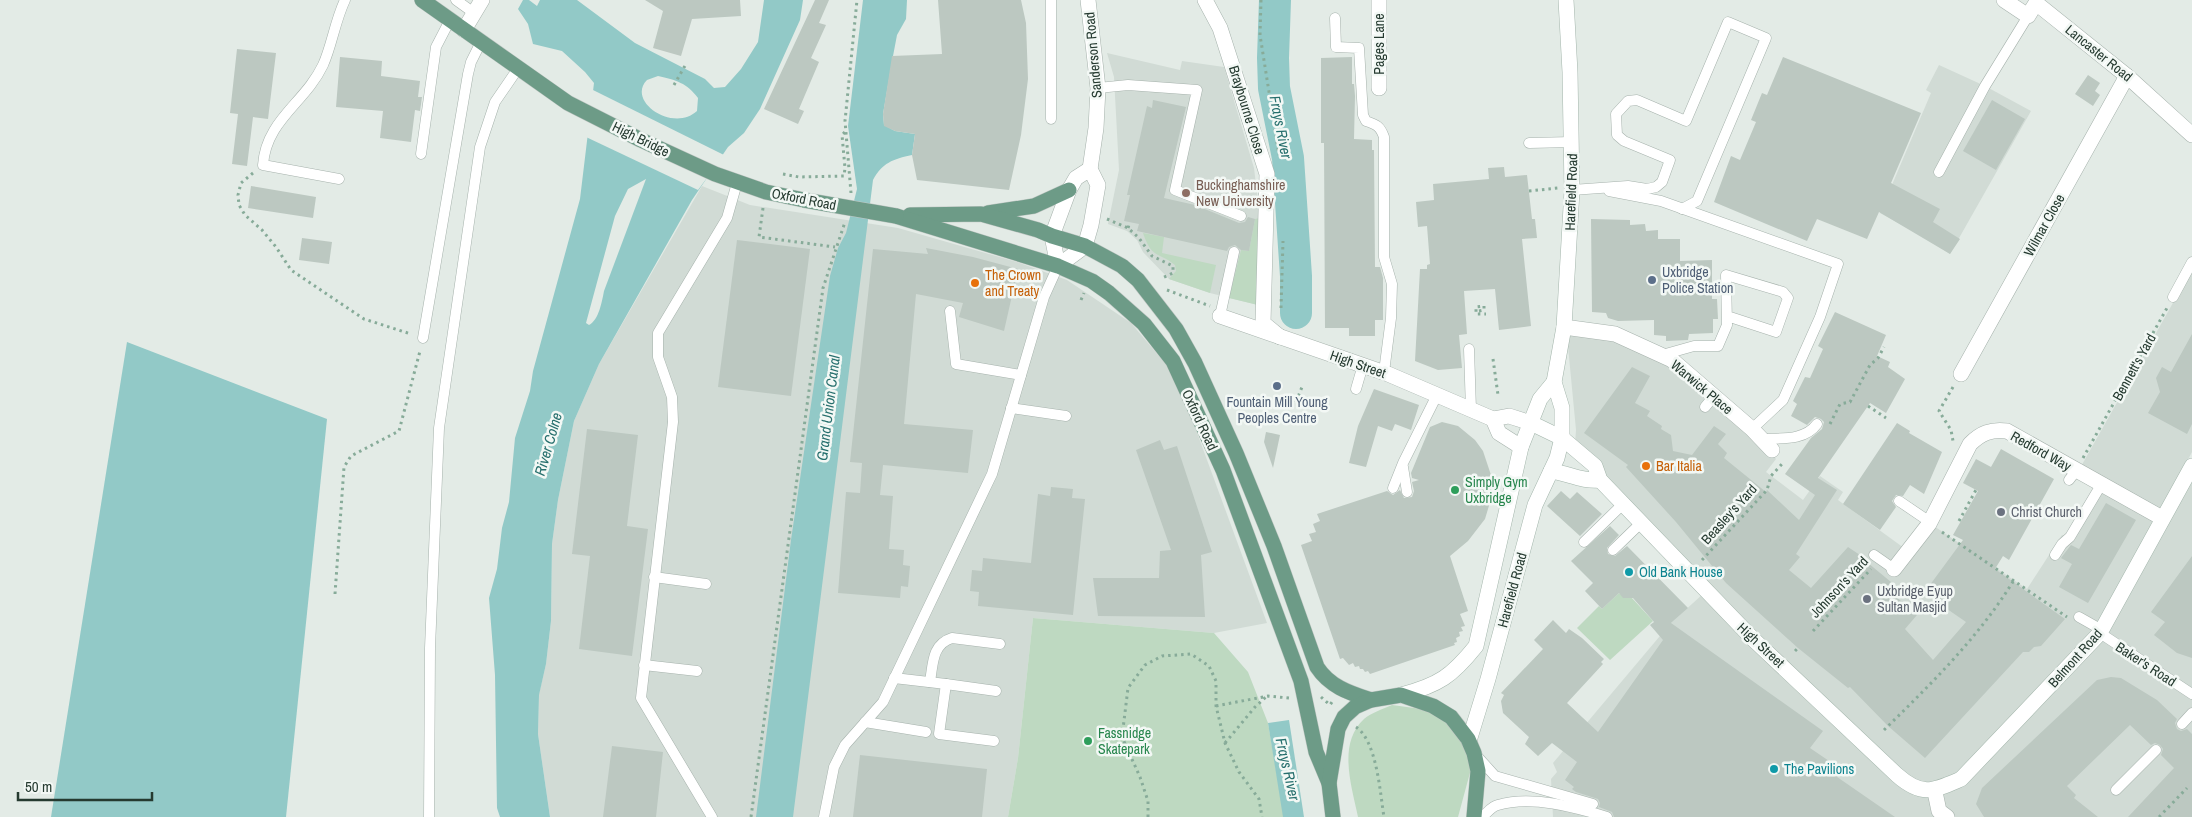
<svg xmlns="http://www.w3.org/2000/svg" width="2192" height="817" font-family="'Archivo Narrow',sans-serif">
	<rect width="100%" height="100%" fill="#e3ebe6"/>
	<g fill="#d1dbd5">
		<polygon points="1107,53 1180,70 1182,61 1224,67 1254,168 1260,218 1258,305 1210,293 1169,279 1143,252 1137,240 1127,231 1108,224 1119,170 1114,77"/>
		<polygon points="1939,65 1985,86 2031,111 1950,254 1924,237 1880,213 1931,93 1926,90"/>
		<polygon points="702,186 750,205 898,228 1017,262 1067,280 1131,323 1170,369 1196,430 1267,623 1214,633 1033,618 1018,758 1008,817 550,817 538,734 539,694 546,664 551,621 552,544 558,500 574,421 599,364"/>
		<polygon points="2192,269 2192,452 2162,508 2192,472 2192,817 1553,817 1551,779 1557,772 1553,763 1670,624 1704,593 1575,444 1576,430 1567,336 1613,337 1671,364 1751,430 1776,459 1766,472 1803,500 1820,476 1843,492 1838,500 1904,548 1925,520 2027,589 2062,535 2065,536 2098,481 2079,470"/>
	</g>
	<g fill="#bed9c1">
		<polygon points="1260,218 1258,305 1229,298 1241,250 1249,251 1255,219"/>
		<path d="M1143,233L1164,237L1162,253L1216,265L1210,293L1169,279L1176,271L1175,265C1157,251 1152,259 1143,233Z"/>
		<polygon points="1619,593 1626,598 1631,597 1653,621 1610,660 1577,628 1599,606 1602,609"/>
		<polygon points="1033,618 1214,633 1248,672 1268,723 1284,817 1008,817 1018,758"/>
		<path d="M1392,705L1429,710L1445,719L1471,755V769L1458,817H1358C1352,787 1337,744 1364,719C1371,713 1383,709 1392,705Z"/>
	</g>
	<g fill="#92c9c7" fill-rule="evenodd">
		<path d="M523,0H529L537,6L540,0H577L635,43L705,79L714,88L725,87L741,69L758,42L764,0H803L800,20L760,109L744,133L728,147L692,200L599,364L574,421L558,500L552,544L551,621L546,664L539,695L538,734L550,817H500L497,808L495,675L489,598L497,569L502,528L509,502L515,438L530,391L533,371L580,199L594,83L585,72L562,51L533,44L528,24L518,9ZM658,76C676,80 687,83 698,98L697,111C673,133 626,101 647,80ZM646,179L604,291C602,301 599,320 589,325L586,323L615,216L628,189Z"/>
		<path d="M863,0H907L906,19L897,35L893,56L883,114L884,125L895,131L915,134L912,155C893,159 882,163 873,180L793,817H756L791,540L830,276L838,248L846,233L857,189L848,126Z"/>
		<polygon points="1306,275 1305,313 1287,312 1288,277"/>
		<polygon points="127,342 327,419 286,817 51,817"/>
		<polygon points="1289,720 1304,817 1283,817 1268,723"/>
	</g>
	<polygon fill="#e3ebe6" points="591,89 724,155 698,190 586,137"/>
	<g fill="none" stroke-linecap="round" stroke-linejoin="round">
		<polyline stroke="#92c9c7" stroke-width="32" points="1275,0 1273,58 1274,88 1288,158 1296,276 1296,313"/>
	</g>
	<g fill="#bcc8c1">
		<polygon points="645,0 740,0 741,16 692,19 681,56 653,48 663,11"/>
		<polygon points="815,0 829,0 819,23 826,25 811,58 819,62 799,109 804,111 798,124 764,109"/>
		<polygon points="938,0 1021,0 1026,23 1028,79 1021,135 1009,190 917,180 912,155 915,134 895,131 884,126 883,114 892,56 942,54"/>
		<polygon points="237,49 276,53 268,119 253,117 247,166 232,164 238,114 230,113"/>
		<polygon points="340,57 382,61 381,76 420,81 418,97 422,97 420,111 415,110 411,142 380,138 383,111 336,107"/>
		<polygon points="1352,57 1352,84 1354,84 1355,96 1354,139 1372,140 1372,150 1374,150 1375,267 1380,267 1383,278 1383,320 1375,320 1375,336 1349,336 1349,328 1325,328 1324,143 1321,143 1321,58"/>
		<polygon points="1783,57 1921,113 1891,183 1940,209 1933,222 1960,239 1950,254 1879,212 1867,239 1817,219 1807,241 1714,202 1731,156 1740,160 1756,122 1751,120 1762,93 1767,95"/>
		<polygon points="2088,75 2100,83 2095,91 2100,95 2093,106 2075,94"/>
		<polygon points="1153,100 1186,107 1164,198 1195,205 1239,223 1245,222 1248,217 1255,219 1249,251 1241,250 1235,245 1229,247 1227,251 1137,231 1139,224 1124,221 1130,195 1127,195 1147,106 1152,108"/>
		<polygon points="1992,100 2025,119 1996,170 1963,151"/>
		<polygon points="1504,167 1505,177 1527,175 1532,219 1535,219 1537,238 1522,239 1531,326 1499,330 1495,289 1464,291 1467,334 1459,335 1462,368 1438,370 1415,361 1420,269 1427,269 1427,265 1430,264 1427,226 1418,227 1416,202 1434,200 1433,184 1489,179 1488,168"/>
		<polygon points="251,186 316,197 313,218 248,208"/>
		<polygon points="1591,219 1630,220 1630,225 1645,224 1646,231 1658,230 1658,239 1680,239 1680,261 1712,260 1712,299 1717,299 1718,319 1713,319 1713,333 1689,334 1688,340 1666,341 1666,336 1654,335 1654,320 1618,321 1608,318 1606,313 1592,312"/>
		<polygon points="302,238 332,242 329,264 299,260"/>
		<polygon points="737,240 810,249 791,396 718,387"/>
		<polygon points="926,248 973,257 1018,269 1004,331 959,317 963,303 916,294 904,424 973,430 968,473 883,465 880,495 893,496 889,549 904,550 903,565 910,566 908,587 901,586 900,598 838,593 846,492 860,493 862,463 850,462 873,249 928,254"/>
		<polygon points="1835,312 1886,335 1877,356 1890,362 1888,367 1905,379 1886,413 1870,403 1818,478 1837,490 1796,554 1800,557 1789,570 1811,588 1848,547 1869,561 1868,563 1891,582 1886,588 1917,615 1905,629 1933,660 1966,622 1924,593 1963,540 1953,535 1978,491 1963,483 1976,459 1991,467 2001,449 2054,479 2009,560 2003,556 1995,569 2065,619 2041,646 2034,647 2029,652 2023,652 1925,758 1888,726 1850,687 1848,688 1798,648 1726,583 1676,522 1626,467 1628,465 1584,433 1632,367 1650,376 1635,403 1650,411 1647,416 1662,426 1661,429 1671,435 1673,451 1692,455 1714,426 1726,434 1718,444 1727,453 1724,458 1766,492 1767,490 1799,520 1815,495 1785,474 1811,438 1822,429 1824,422 1821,419 1815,417 1807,425 1791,416 1797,404 1793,401 1805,377 1810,378 1823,349 1818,346"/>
		<polygon points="2192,334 2192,424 2187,434 2148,413 2160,392 2156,378 2162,367 2171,372"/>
		<polygon points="1374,389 1419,405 1411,430 1395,424 1392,431 1378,426 1366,467 1349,463 1358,426"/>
		<polygon points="1442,422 1458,426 1475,440 1483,451 1491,475 1491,499 1485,519 1468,541 1450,556 1468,611 1460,614 1465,626 1461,627 1463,631 1459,632 1460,636 1456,638 1457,642 1454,643 1455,645 1370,674 1368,671 1365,672 1363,669 1360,669 1359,666 1355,667 1353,663 1349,665 1343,658 1340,659 1301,545 1312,541 1309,534 1316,532 1313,524 1320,521 1317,514 1387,491 1393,495 1400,490 1404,498 1412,497 1414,491 1412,482 1419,480 1412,478 1411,473 1430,427"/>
		<polygon points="1897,423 1910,431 1909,433 1942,452 1924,494 1910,485 1903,496 1896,495 1892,501 1896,507 1880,530 1843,504"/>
		<polygon points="587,429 638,435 627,526 648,529 632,656 579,649 590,556 572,554"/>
		<polygon points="1266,432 1280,435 1273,468 1264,442"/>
		<polygon points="1160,440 1164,450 1177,446 1212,552 1201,555 1205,617 1098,616 1093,578 1159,578 1160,551 1171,550 1136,450"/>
		<polygon points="1051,487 1073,489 1072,498 1085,499 1073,615 978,606 979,592 970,591 972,570 982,571 983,558 1031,563 1038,494 1050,496"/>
		<polygon points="1561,491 1570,499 1577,492 1602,514 1580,536 1547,506"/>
		<polygon points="2106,503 2136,520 2088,603 2059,587 2072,564 2061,558 2071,545 2079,549"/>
		<polygon points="1610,526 1619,535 1607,548 1608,554 1615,556 1627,546 1688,608 1671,623 1823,731 1810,748 1832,763 1827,770 1895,817 1614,817 1612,812 1599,807 1600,803 1598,799 1576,792 1572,789 1574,787 1565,780 1577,762 1552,743 1538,756 1525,744 1529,737 1503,713 1501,701 1504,695 1501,693 1543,649 1534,640 1553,620 1566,633 1569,629 1582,638 1604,659 1601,662 1603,664 1567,703 1598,732 1663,640 1650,625 1654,622 1633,598 1623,598 1619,593 1602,609 1585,591 1593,583 1571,561"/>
		<polygon points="2192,556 2192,658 2177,653 2154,635 2165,622 2151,612"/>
		<polygon points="2111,677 2121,678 2157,700 2177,719 2175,723 2177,729 2181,731 2187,729 2192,734 2192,817 2128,817 2174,768 2161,755 2163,749 2160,745 2155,743 2151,745 2130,725 2067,786 2076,795 2074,798 2098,817 1984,817 1976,804 1982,788 2097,680"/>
		<polygon points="612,746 663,752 656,817 603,817"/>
		<polygon points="860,755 987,769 982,817 853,817"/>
	</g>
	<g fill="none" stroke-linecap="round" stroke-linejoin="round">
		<g stroke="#a6b2ac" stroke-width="11">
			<g id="lane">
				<polyline points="456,0 474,13"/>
				<polyline points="1051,0 1051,119"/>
				<path d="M1335,18L1336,47L1359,48L1363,115L1366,121C1377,125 1380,126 1384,137V257L1392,284L1391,318L1384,372"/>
				<polyline points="1098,88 1128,85 1197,90 1175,190 1241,216"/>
				<polyline points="1529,143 1572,142"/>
				<polyline points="421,154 436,47 450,20"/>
				<polyline points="1939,172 1985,86 2028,16"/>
				<path d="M339,179L263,165C266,120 305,103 323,65C332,45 335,21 345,0"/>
				<polyline points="1572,190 1628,186 1647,189 1656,187 1662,182 1670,160 1624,141 1617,135 1616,114 1628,101 1637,100 1686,121 1728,22 1766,38 1697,201 1682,209"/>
				<polyline points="1609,191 1661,201 1838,264 1820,317 1783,400 1752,429"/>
				<polyline points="2173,297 2192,262"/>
				<polyline points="950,311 956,364 1021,375"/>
				<polyline points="1220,316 1234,252"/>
				<polyline points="423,338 468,74 471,62 481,42"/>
				<polyline points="1469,349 1471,410"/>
				<polyline points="1662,355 1694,346 1718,346 1727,325 1726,275 1783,292 1788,298 1776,332 1727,316"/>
				<polyline points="1356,389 1363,365"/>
				<polyline points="1705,407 1714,396"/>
				<polyline points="1011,408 1066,416"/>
				<path d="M1762,439C1780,438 1805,441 1817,424"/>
				<polyline points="1403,467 1407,492"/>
				<polyline points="2069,480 2076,471"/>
				<polyline points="1393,488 1403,463 1437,395"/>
				<polyline points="1899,501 1930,522"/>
				<polyline points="1584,542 1623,504"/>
				<polyline points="1613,550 1641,523"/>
				<polyline points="1874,555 1894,569"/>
				<polyline points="2055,555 2062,544 2070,537 2101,485"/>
				<polyline points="654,577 706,584"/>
				<polyline points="2079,617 2102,630"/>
				<polyline points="2100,633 2192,694"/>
				<polyline points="644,665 697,671"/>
				<polyline points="894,678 946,684 939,734 994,741"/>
				<path d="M930,682C933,664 932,644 952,638L1000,644"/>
				<polyline points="946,684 996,691"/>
				<polyline points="865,722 926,732"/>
				<polyline points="2182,724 2192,713"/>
				<polyline points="1476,755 1495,776 1593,804"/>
				<polyline points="2116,790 2156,750"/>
				<polyline points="429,817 430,648 439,428 480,147 495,102 519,67"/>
				<polyline points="712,817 641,698 673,422 672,397 658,357 658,333 727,218 737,183"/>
				<polyline points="824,817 834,767 845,745 883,702 992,474 1044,297 1058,266"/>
				<path d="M1482,817C1487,813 1492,806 1498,805C1531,795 1575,807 1607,817"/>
			</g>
		</g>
		<g stroke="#a6b2ac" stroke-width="16">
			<g id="street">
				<polyline points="1088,0 1098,88 1096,128 1090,169"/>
				<polyline points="1205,0 1220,28 1267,174 1263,323 1280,337"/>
				<polyline points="1379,0 1379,88"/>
				<polyline points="2004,0 2028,16 2036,3 2127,76 2192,135"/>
				<polyline points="464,30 482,0"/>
				<polygon points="1090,169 1098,185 1091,225 1085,246 1058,266 1052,236 1069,190 1076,178"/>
				<polyline points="1220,316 1388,374 1493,419 1509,416 1531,423"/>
				<polyline points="1564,327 1615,334 1672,360 1752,429 1772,450"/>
				<polyline points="1961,374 2127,76"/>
				<polyline points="1493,419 1499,433 1521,447"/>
				<path d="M1894,569L1929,524L1970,444C1981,433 1991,429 2007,431L2162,518"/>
				<polyline points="1935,792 1939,811 1947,817"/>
			</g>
		</g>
		<g stroke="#a3b5ab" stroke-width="16">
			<g id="secondary">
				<path d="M1531,423L1562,438L1595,466L1600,480L1753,639L1897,775C1922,797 1933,791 1961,779L2100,633L2192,466"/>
				<path d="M1551,471C1568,473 1582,482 1600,480"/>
				<path d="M1401,695C1439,685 1452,676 1476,646L1521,447L1540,399L1554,382"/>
				<polyline points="1469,741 1488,679 1535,505 1557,458 1562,438 1562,408 1554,382 1564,327 1572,190 1570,72 1566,0"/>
			</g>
		</g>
		<g stroke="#c2c8c5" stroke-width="16">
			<g id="primary">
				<polyline points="422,0 568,103 641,140 715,174 766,192 804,200"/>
				<polyline points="988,213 1034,206 1069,190"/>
				<path d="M910,215L981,214L1038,230L1052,236L1085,246L1122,266L1138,280L1176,329L1195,363L1236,453L1274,546L1317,667C1330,687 1350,693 1371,700"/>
				<polyline points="896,216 1058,266 1092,281 1109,293 1144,324 1173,361 1223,470 1301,681 1316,752 1329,783"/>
				<polyline points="1333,817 1329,783 1338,729 1344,717 1355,707 1371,700 1401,695 1433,706 1451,717 1468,739 1474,753 1478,771 1474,817"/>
			</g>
		</g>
		<g stroke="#87ab99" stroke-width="3" stroke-dasharray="2.5 4" stroke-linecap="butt">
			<polyline points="1261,0 1260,35 1279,155"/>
			<polyline points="674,85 686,64"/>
			<polyline points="253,173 241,183 238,195 239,205 245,215 262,230 276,247 291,270 364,319 411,334"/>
			<polyline points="783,174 799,177 844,176 845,168 842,135 846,131"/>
			<polyline points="1529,191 1558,188"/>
			<polyline points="851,193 845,121 857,0"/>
			<polyline points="763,208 759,237 835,247"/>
			<polyline points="1107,219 1128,228 1139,238 1152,256 1173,266 1173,273 1162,278"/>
			<polyline points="1128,228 1130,222"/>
			<polyline points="1167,290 1210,306"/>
			<polyline points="1081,300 1084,293"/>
			<polyline points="1281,308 1283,241"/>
			<polyline points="1479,311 1484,310 1484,306 1476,307 1476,314 1486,314"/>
			<polyline points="1493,359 1498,395"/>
			<polyline points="1953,387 1939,411 1951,430 1953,441"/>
			<polyline points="1296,402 1302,387"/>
			<polyline points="1868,406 1886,418"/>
			<polyline points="1830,424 1840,404 1850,402 1870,365 1878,358 1884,347"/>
			<polyline points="2083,458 2167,308"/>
			<polyline points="1959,521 1977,488"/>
			<polyline points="1942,532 2067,617"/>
			<polyline points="1702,560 1767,490 1771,476 1782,464"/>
			<polyline points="335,594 344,467 351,456 399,431 420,351"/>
			<polyline points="1813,631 1871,569"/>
			<polyline points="1795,651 1798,648"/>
			<polyline points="1321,697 1330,705 1332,702"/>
			<polyline points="1216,706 1268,696 1289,698"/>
			<path d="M1356,727C1377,741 1380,793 1384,817"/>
			<path d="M1884,730C1931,684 1979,637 2014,580"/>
			<polyline points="1225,743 1255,707 1267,696"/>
			<polyline points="751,817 823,288 845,222"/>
			<polyline points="1148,817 1148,801 1140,777 1122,737 1128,688 1145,665 1162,656 1191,654 1209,666 1216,681 1216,706 1225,743 1239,772 1259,799 1262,817"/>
			<polyline points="2159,817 2187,788"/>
		</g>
		<use href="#lane" stroke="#fff" stroke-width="10"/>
		<use href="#street" stroke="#fff" stroke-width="15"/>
		<use href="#secondary" stroke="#fff" stroke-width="15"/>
		<use href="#primary" stroke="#6d9b87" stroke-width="15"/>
		<g stroke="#c2c8c5" stroke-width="16" stroke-linecap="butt">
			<polyline id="primary-bridge" points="804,200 896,216"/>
		</g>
		<use href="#primary-bridge" stroke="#6d9b87" stroke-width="15"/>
	</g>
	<circle fill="#8d6e63" stroke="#f3f8f5" stroke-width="2" cx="1186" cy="193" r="5"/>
	<g fill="#5c6f8a" stroke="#f3f8f5" stroke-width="2">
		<circle cx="1652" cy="280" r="5"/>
		<circle cx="1277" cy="386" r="5"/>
	</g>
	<g fill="#e8710a" stroke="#f3f8f5" stroke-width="2">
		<circle cx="975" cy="283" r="5"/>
		<circle cx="1646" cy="466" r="5"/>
	</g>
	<g fill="#2e9e5b" stroke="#f3f8f5" stroke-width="2">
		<circle cx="1455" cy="490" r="5"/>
		<circle cx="1088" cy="741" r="5"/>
	</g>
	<g fill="#6b7280" stroke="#f3f8f5" stroke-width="2">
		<circle cx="2001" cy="512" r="5"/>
		<circle cx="1867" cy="599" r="5"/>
	</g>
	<g fill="#0f9aa8" stroke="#f3f8f5" stroke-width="2">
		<circle cx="1629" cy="572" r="5"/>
		<circle cx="1774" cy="769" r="5"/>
	</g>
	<g text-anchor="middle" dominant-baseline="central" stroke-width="5" stroke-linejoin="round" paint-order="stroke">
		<g font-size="14" fill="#253a30" stroke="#f3f8f5">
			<text transform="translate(1379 44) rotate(-90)">Pages Lane</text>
			<text transform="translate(2099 53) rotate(39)">Lancaster Road</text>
			<text transform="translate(1093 55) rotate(-95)">Sanderson Road</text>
			<text transform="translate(1247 110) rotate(73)">Braybourne Close</text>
			<text transform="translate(641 139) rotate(26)">High Bridge</text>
			<text transform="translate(1571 192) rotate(-88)">Harefield Road</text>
			<text transform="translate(804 199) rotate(11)">Oxford Road</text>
			<text transform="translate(2044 225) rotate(-61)">Wilmar Close</text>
			<text transform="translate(1358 364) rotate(19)">High Street</text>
			<text transform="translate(2134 367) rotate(-61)">Bennett's Yard</text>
			<text transform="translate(1702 387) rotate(40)">Warwick Place</text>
			<text transform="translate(1200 420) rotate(65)">Oxford Road</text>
			<text transform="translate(2041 451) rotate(29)">Redford Way</text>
			<text transform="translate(1729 514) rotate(-48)">Beasley's Yard</text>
			<text transform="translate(1839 587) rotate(-47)">Johnson's Yard</text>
			<text transform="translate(1512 590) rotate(-75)">Harefield Road</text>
			<text transform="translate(1761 645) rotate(43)">High Street</text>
			<text transform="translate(2075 658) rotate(-48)">Belmont Road</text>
			<text transform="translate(2146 664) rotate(33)">Baker's Road</text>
		</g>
		<g font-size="14" fill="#785e54" stroke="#f3f8f5" text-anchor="start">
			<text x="1196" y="185">Buckinghamshire<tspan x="1196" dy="16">New University</tspan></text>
		</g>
		<g font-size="14" fill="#4e5e75" stroke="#f3f8f5" text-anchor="start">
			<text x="1662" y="272">Uxbridge<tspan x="1662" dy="16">Police Station</tspan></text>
			<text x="1277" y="402" text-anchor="middle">Fountain Mill Young<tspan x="1277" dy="16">Peoples Centre</tspan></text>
		</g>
		<g font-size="14" fill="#c56008" stroke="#f3f8f5" text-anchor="start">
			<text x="985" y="275">The Crown<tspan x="985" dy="16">and Treaty</tspan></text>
			<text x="1656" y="466">Bar Italia</text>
		</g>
		<g font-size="14" fill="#27864d" stroke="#f3f8f5" text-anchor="start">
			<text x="1465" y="482">Simply Gym<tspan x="1465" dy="16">Uxbridge</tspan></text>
			<text x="1098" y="733">Fassnidge<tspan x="1098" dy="16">Skatepark</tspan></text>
		</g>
		<g font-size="14" fill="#5b616d" stroke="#f3f8f5" text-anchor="start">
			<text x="2011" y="512">Christ Church</text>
			<text x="1877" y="591">Uxbridge Eyup<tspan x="1877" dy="16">Sultan Masjid</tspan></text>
		</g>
		<g font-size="14" fill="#0d838f" stroke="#f3f8f5" text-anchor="start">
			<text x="1639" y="572">Old Bank House</text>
			<text x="1784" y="769">The Pavilions</text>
		</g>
		<g font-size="15" font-style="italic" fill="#266f6d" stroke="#f3f8f5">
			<text transform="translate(1281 127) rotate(79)">Frays River</text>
			<text transform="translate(828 408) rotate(-83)">Grand Union Canal</text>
			<text transform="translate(548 444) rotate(-74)">River Colne</text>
			<text transform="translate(1288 769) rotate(77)">Frays River</text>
		</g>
	</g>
	<path d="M18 792v8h134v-8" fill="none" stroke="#253a30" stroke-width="2.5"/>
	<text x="25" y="792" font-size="15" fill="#253a30" stroke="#f3f8f5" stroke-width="4" paint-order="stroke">50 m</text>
</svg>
